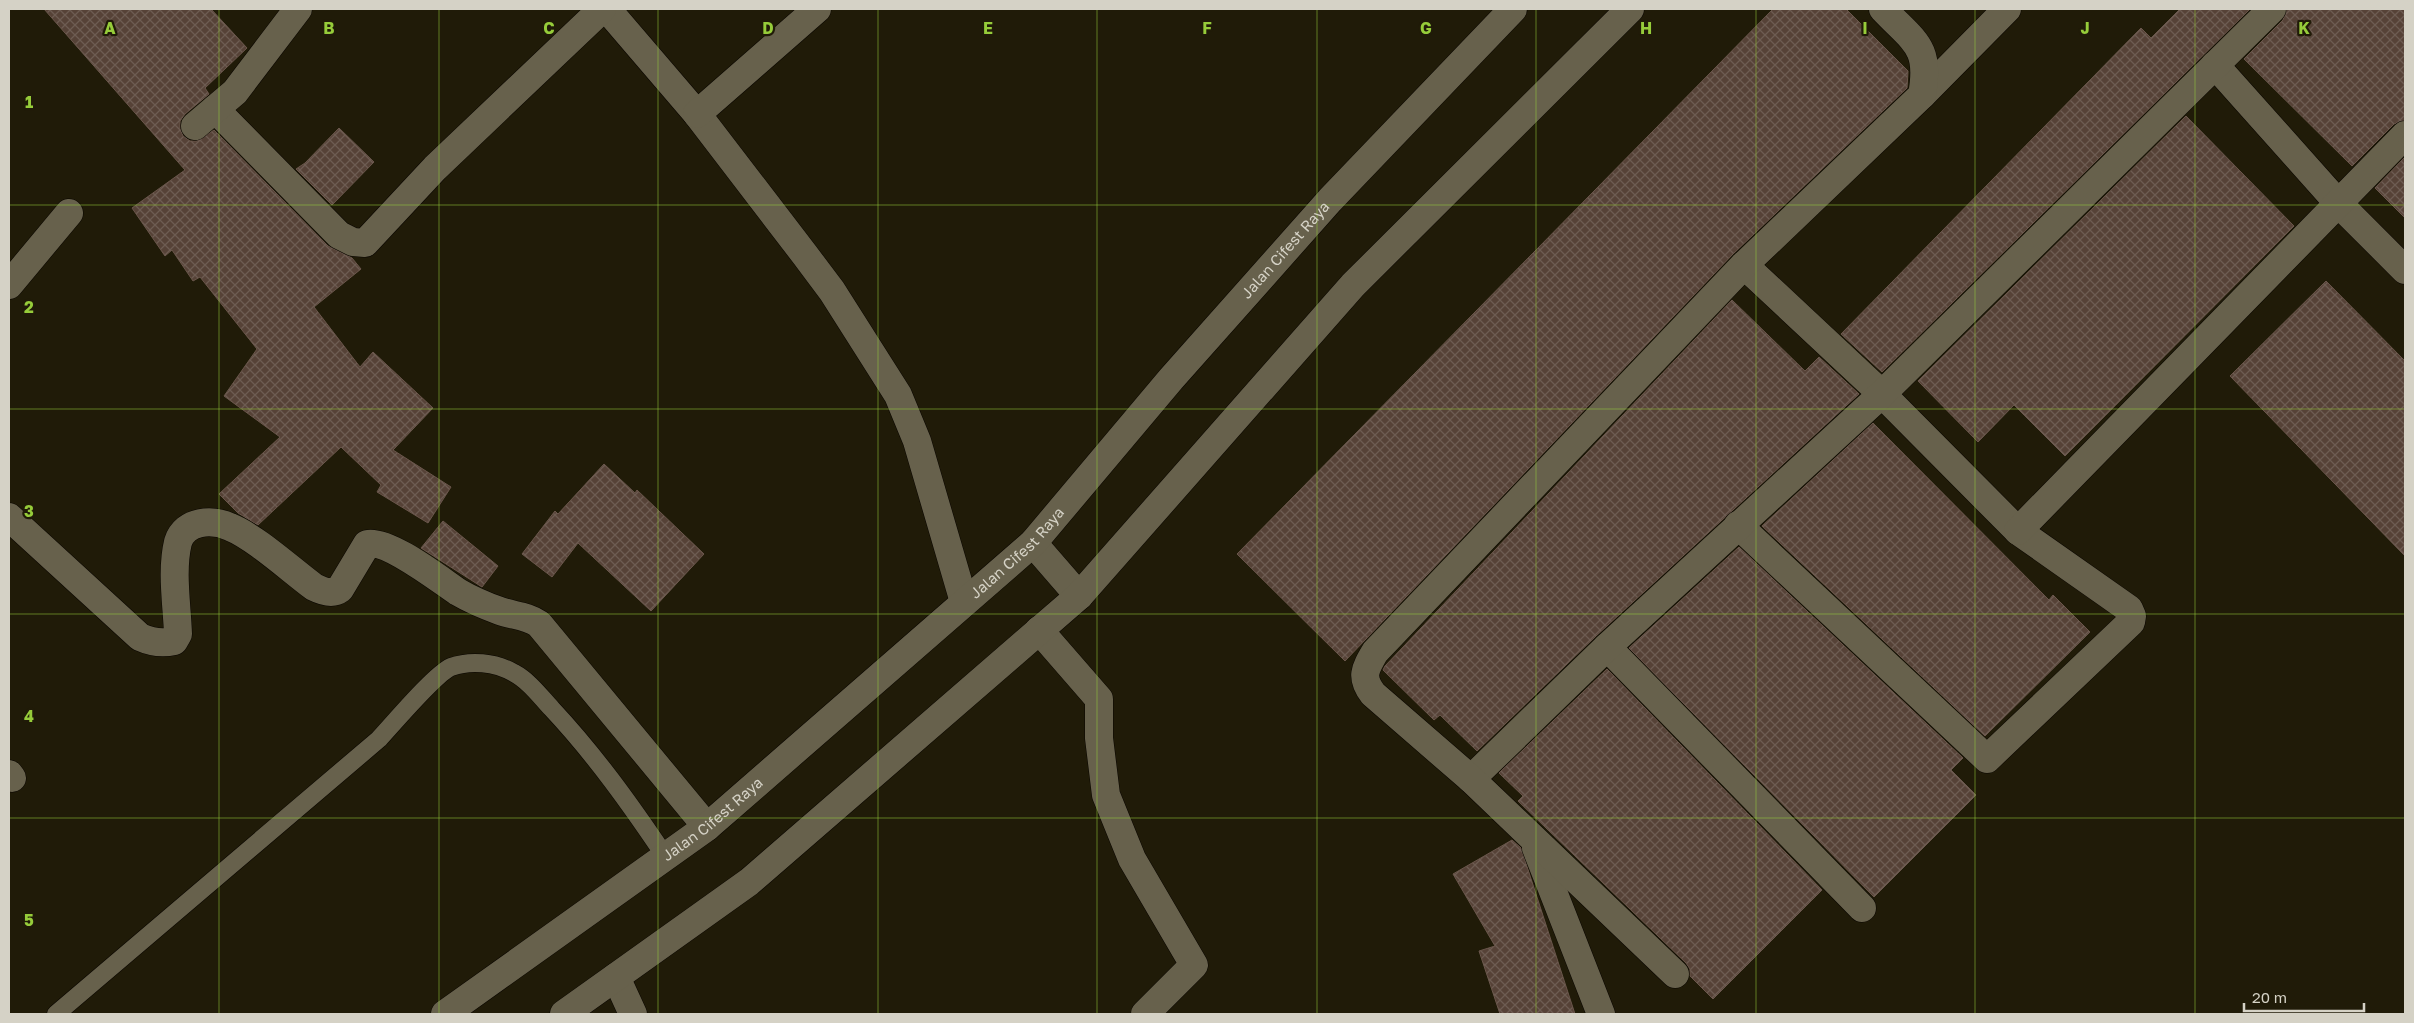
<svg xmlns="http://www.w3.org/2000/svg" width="2414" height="1023" font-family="'Golos Text',sans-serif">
  <defs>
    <pattern id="building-cross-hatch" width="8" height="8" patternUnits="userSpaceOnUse" patternTransform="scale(1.25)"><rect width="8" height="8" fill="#564237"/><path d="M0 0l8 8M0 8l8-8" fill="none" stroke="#6d5c52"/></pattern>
  </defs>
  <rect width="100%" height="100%" fill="#201b08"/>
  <g fill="url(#building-cross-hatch)" stroke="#6a564b">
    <polygon points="44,9 211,9 247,48 205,88 209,94 185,114 180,121 180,129 183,136 190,141 197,141 214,130 328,246 352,258 361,269 314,307 360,367 373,352 433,408 393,450 451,487 428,523 377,492 381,485 341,447 258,525 238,513 219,494 280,437 224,396 257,349 200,277 193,281 172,250 165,256 132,208 185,170"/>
    <polygon points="1773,9 1846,9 1908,71 1907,88 1733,254 1345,661 1237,554"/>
    <polygon points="2180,9 2250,9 1882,372 1841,334 2141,28 2151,38"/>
    <polygon points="2287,9 2405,9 2405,120 2394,124 2352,166 2244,59 2283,20"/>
    <polygon points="2186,116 2294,226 2065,456 2014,405 1978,442 1918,381"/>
    <polygon points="339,128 374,162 332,205 296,169 305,163"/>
    <polygon points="2405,157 2405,218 2375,188"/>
    <polygon points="2326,281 2405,361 2405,556 2230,376"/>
    <polygon points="1732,300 1805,371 1819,357 1859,394 1596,636 1477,751 1440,715 1434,720 1383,670 1385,666"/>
    <polygon points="1873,423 2049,600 2053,595 2090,632 1985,736 1762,526"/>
    <polygon points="604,464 635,493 637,490 704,554 651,611 578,543 552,577 522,554 555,511 558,514"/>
    <polygon points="443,521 498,566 482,587 421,548"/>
    <polygon points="1739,547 1963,758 1951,770 1976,795 1874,897 1629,648"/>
    <polygon points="1607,669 1822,890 1713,999 1690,976 1690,969 1686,963 1518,801 1523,796 1499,773"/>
    <polygon points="1512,840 1521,848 1575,1014 1500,1014 1479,951 1495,946 1453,874"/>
  </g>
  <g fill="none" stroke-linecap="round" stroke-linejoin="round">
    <g stroke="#0a0600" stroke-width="19">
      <path id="service" d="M 56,1014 L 379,739 C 393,724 435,674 451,667 C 470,660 495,662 514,673 C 529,681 540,696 552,709 C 595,755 630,804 665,856"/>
    </g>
    <g stroke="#0a0600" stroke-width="29">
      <g id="minor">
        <polyline points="607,9 697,114 805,255 832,291 898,395 917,441 964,602"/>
        <polyline points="2215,65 2339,204 2405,270"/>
        <polyline points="1922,95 2007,9"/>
        <polyline points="215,109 339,235 353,242 365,243 435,168 602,9"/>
        <polyline points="697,114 817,9"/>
        <polyline points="195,126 235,92 298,9"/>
        <polyline points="9,285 69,213"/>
        <path d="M 9,517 L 140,637 C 151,642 161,644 174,641 L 178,634 C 177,605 171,571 178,542 C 185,520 212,519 230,527 C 255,537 291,570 314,587 C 322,591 332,595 340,589 L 367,544 C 388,539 440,580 458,592 C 470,599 486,606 500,611 C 514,616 526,615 539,624 L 707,827"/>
        <polyline points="1738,525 1987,759 2131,622 2132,616 2129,609 2018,531 1882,394 1744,265"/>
        <polyline points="2018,531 2405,135"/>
        <polyline points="1033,543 1079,596"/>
        <polyline points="1039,630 1099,699 1099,738 1106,795 1132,859 1194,965 1145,1014"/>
        <polyline points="1607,647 1862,908"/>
        <polyline points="9,774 12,778"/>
        <polyline points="1471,779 1607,647 1882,394 2272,9"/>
        <polyline points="1536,848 1601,1014"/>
        <path d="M 1675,974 L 1471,779 L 1373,694 C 1360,677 1365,669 1375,652 L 1744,265 L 1922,95 C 1931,46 1914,42 1883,9"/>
        <polyline points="616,977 633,1014"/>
        <path id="s1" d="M 445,1014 L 707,827 L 1033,543 L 1171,379 L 1330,200 L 1513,9"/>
        <polyline points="564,1014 749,882 1079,596 1353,285 1630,9"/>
      </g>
    </g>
    <use href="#service" stroke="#67614c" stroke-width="18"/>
    <use href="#minor" stroke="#67614c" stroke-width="28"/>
  </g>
  <path fill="none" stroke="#96cc3a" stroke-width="1" stroke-opacity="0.55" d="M 219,9 L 219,1014M 439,9 L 439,1014M 658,9 L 658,1014M 878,9 L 878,1014M 1097,9 L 1097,1014M 1317,9 L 1317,1014M 1536,9 L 1536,1014M 1756,9 L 1756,1014M 1975,9 L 1975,1014M 2195,9 L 2195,1014M 9,205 L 2405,205M 9,409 L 2405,409M 9,614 L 2405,614M 9,818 L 2405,818"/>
  <g text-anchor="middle" stroke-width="4.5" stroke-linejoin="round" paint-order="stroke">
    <g font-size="15" fill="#d5d2c6" stroke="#201b08">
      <text dy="5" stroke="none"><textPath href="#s1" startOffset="1141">Jalan Cifest Raya</textPath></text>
      <text dy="5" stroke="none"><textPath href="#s1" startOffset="736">Jalan Cifest Raya</textPath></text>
      <text dy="5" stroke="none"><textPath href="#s1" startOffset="331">Jalan Cifest Raya</textPath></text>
    </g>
  </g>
  <g font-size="16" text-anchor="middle" font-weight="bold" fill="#96cc3a" stroke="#201b08" stroke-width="4.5" stroke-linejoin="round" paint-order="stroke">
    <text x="110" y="34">A</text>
    <text x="329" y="34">B</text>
    <text x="549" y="34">C</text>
    <text x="768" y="34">D</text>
    <text x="988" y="34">E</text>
    <text x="1207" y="34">F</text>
    <text x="1426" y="34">G</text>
    <text x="1646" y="34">H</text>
    <text x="1865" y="34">I</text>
    <text x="2085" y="34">J</text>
    <text x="2304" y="34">K</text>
    <text x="29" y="108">1</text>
    <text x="29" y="313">2</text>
    <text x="29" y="517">3</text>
    <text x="29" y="722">4</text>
    <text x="29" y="926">5</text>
  </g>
  <rect width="2414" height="1023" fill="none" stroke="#d5d2c6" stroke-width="20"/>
  <path d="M2244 1003v8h120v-8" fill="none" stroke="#d5d2c6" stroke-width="2.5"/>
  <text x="2252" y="1003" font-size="15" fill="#d5d2c6" stroke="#201b08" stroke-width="4" paint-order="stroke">20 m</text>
</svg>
